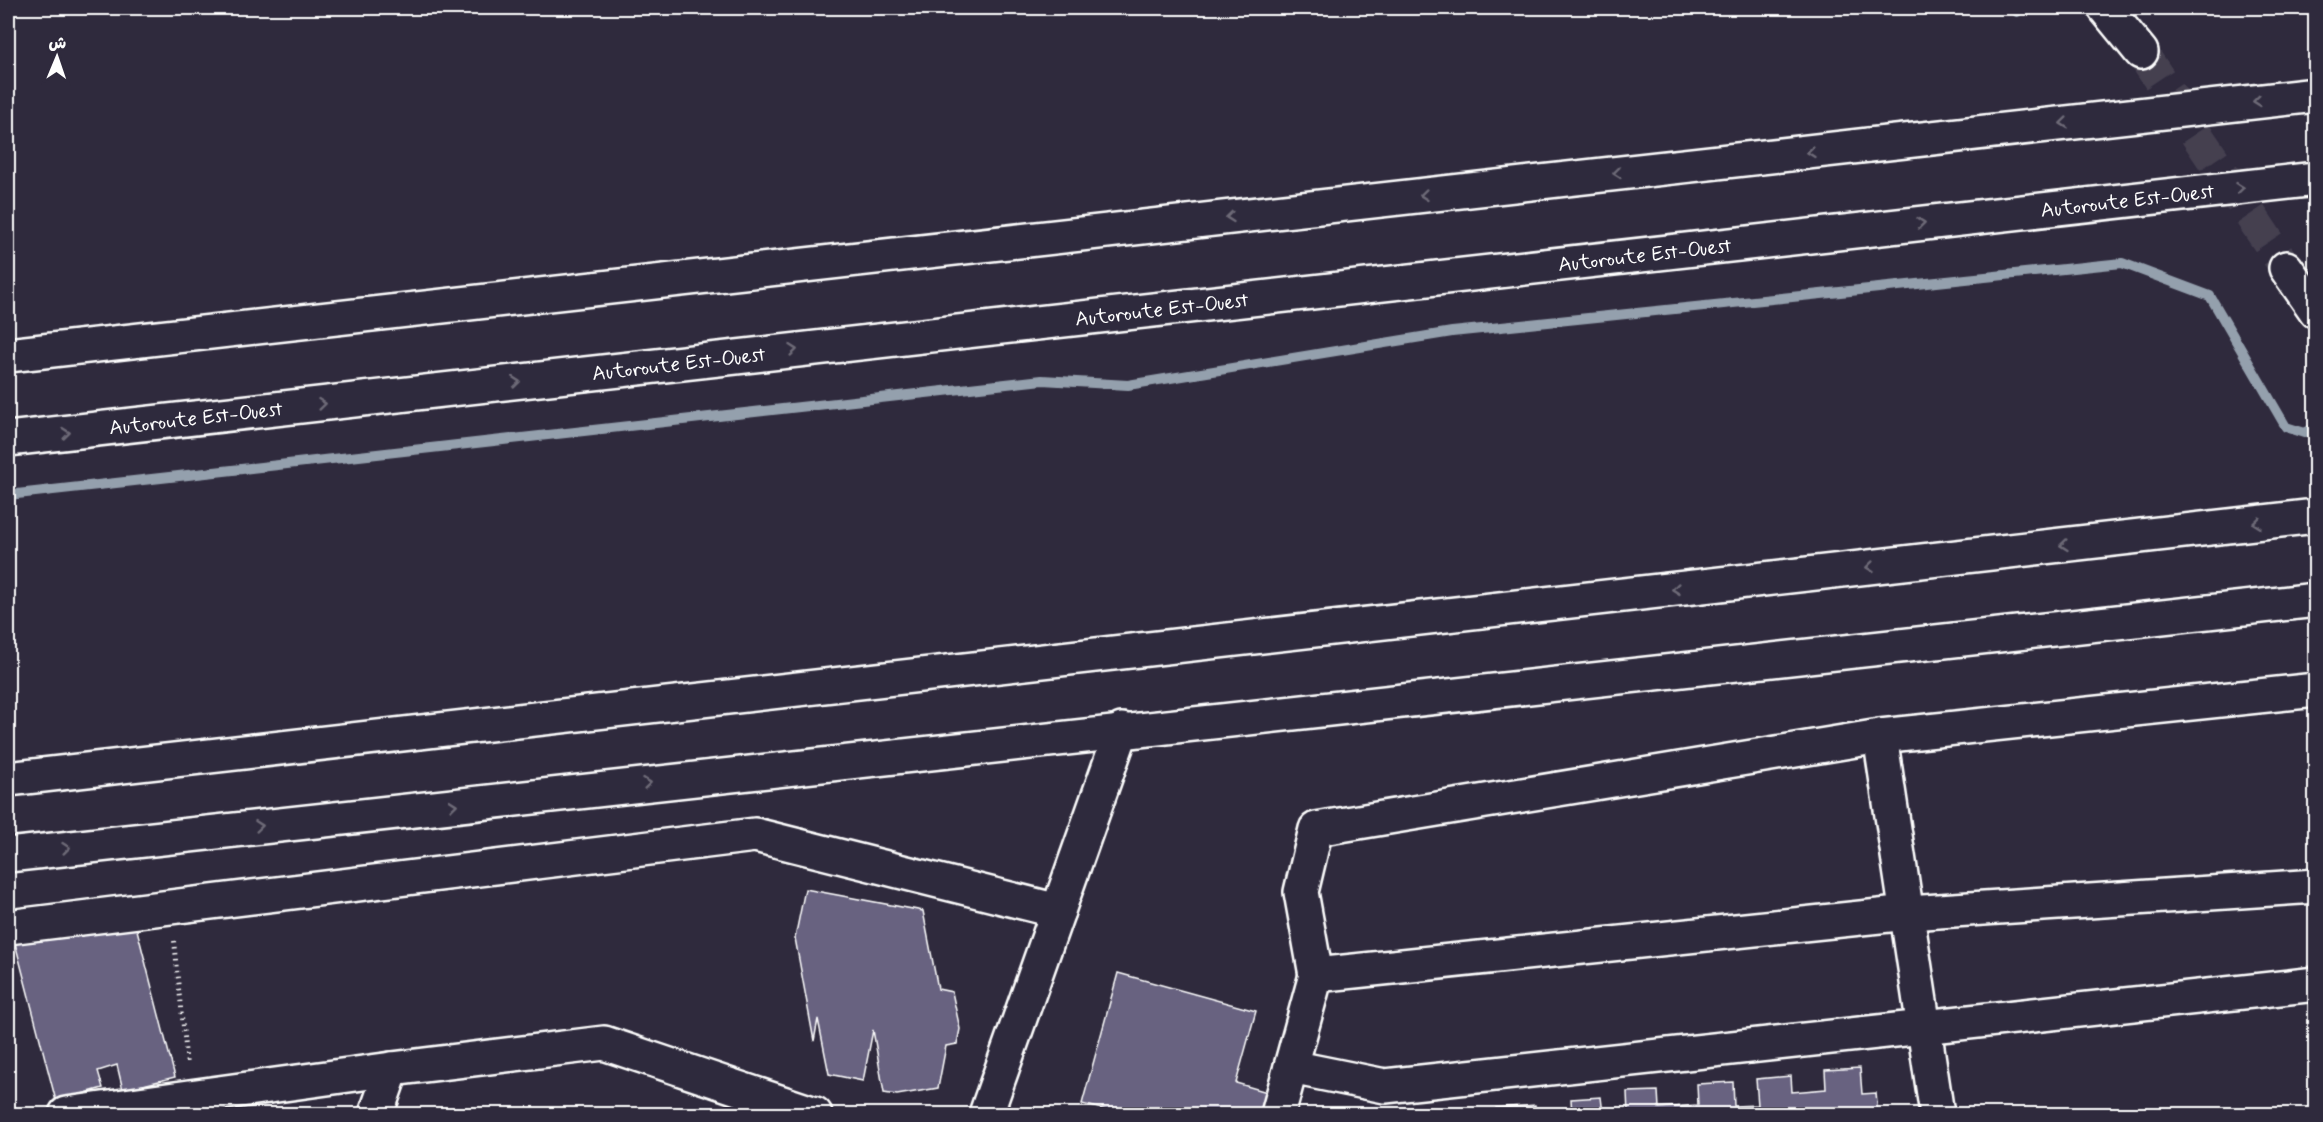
<svg xmlns="http://www.w3.org/2000/svg" width="2323" height="1122" font-family="Mynerve,'Playpen Sans Arabic',sans-serif">
  <rect width="100%" height="100%" fill="#2f2a3d"/>
  <filter id="ink" filterUnits="userSpaceOnUse"><feTurbulence type="fractalNoise" baseFrequency=".0167" numOctaves="2"/><feDisplacementMap in="SourceGraphic" scale="12" xChannelSelector="R" yChannelSelector="G"/><feConvolveMatrix kernelMatrix="1 2 1 2 8 2 1 2 1" color-interpolation-filters="sRGB"/></filter>
  <g filter="url(#ink)">
    <g fill="none" stroke-linecap="round" stroke-linejoin="round">
      <g stroke="#94a0ad" stroke-width="10">
        <polyline points="2014,8 2017,12"/>
        <polyline points="8,495 1042,380 1128,385 1452,332 2122,263 2210,296 2286,427 2305,433 2316,427"/>
      </g>
    </g>
    <g fill="#676280" stroke="#fff" stroke-width="1.5">
      <polygon points="805,889 923,911 938,989 952,992 960,1029 957,1044 946,1046 938,1088 897,1095 884,1093 873,1030 863,1081 829,1074 818,1019 814,1041 795,938"/>
      <polygon points="109,918 113,932 136,926 175,1077 123,1090 117,1065 98,1071 103,1088 56,1101 15,943"/>
      <polygon points="1118,973 1256,1011 1236,1083 1274,1094 1268,1114 1122,1114 1082,1104"/>
      <polygon points="1860,1068 1862,1094 1876,1093 1878,1114 1628,1114 1627,1092 1658,1091 1659,1108 1698,1105 1697,1084 1733,1082 1734,1106 1758,1105 1756,1079 1791,1076 1792,1092 1826,1089 1825,1070"/>
      <polygon points="1601,1097 1603,1114 1572,1114 1571,1099"/>
      <polygon points="1535,1105 1535,1114 1497,1114 1496,1108"/>
    </g>
    <g fill="none" stroke-linecap="round" stroke-linejoin="round">
      <polyline stroke="#443f50" stroke-width="33" stroke-dasharray="33 16" stroke-linecap="butt" points="2141,52 2286,268"/>
      <g stroke="#fff" stroke-width="38">
        <g id="street">
          <polyline points="1880,736 1937,1114"/>
          <polyline points="8,927 755,835 1058,911"/>
          <polyline points="1316,975 1301,892 1316,829 1880,736 2316,690"/>
          <polyline points="1291,1067 1385,1086 2316,984"/>
          <polyline points="66,1114 392,1069 604,1043 815,1114"/>
          <polyline points="376,1114 392,1069"/>
          <polyline points="986,1114 1122,730"/>
          <polyline points="1278,1114 1316,975 1908,913 2316,886"/>
        </g>
      </g>
      <g stroke="#fff" stroke-width="38">
        <g id="secondary">
          <polyline points="2105,8 2141,52"/>
          <polyline points="2286,268 2316,311"/>
          <polyline points="8,779 2316,516"/>
          <polyline points="8,855 2316,600"/>
        </g>
      </g>
      <g stroke="#fff" stroke-width="38">
        <g id="highway">
          <polyline points="8,355 1869,145"/>
          <path id="s1" d="M 8,439 L 1863,230"/>
        </g>
      </g>
      <polyline stroke="#fff" stroke-width="4" stroke-dasharray="1.5 4.5" stroke-linecap="butt" points="174,941 187,1065"/>
      <use href="#street" stroke="#2f2a3d" stroke-width="33"/>
      <use href="#secondary" stroke="#2f2a3d" stroke-width="33"/>
      <use href="#highway" stroke="#2f2a3d" stroke-width="33"/>
      <g stroke="#fff" stroke-width="38" stroke-linecap="butt">
        <g id="highway-bridge">
          <polyline points="1869,145 2316,95"/>
          <path id="s2" d="M 1863,230 L 2316,179"/>
        </g>
      </g>
      <use href="#highway-bridge" stroke="#2f2a3d" stroke-width="33"/>
    </g>
    <defs><path id="oneway-chevron" d="M-2-3.5L2.5 0L-2 3.5" fill="none" stroke-width="1.6" stroke-linecap="round" stroke-linejoin="round" transform="scale(1.5)"/></defs>
    <g stroke="#6d6a77">
      <use href="#oneway-chevron" transform="translate(2257 101) rotate(174)"/>
      <use href="#oneway-chevron" transform="translate(2064 123) rotate(174)"/>
      <use href="#oneway-chevron" transform="translate(1811 152) rotate(174)"/>
      <use href="#oneway-chevron" transform="translate(1617 173) rotate(174)"/>
      <use href="#oneway-chevron" transform="translate(2240 188) rotate(-6)"/>
      <use href="#oneway-chevron" transform="translate(1424 195) rotate(174)"/>
      <use href="#oneway-chevron" transform="translate(1230 217) rotate(174)"/>
      <use href="#oneway-chevron" transform="translate(1921 223) rotate(-6)"/>
      <use href="#oneway-chevron" transform="translate(793 350) rotate(-6)"/>
      <use href="#oneway-chevron" transform="translate(516 382) rotate(-6)"/>
      <use href="#oneway-chevron" transform="translate(322 404) rotate(-6)"/>
      <use href="#oneway-chevron" transform="translate(66 433) rotate(-6)"/>
      <use href="#oneway-chevron" transform="translate(2257 523) rotate(174)"/>
      <use href="#oneway-chevron" transform="translate(2064 545) rotate(174)"/>
      <use href="#oneway-chevron" transform="translate(1870 567) rotate(174)"/>
      <use href="#oneway-chevron" transform="translate(1676 589) rotate(174)"/>
      <use href="#oneway-chevron" transform="translate(647 783) rotate(-6)"/>
      <use href="#oneway-chevron" transform="translate(453 805) rotate(-6)"/>
      <use href="#oneway-chevron" transform="translate(259 826) rotate(-6)"/>
      <use href="#oneway-chevron" transform="translate(66 848) rotate(-6)"/>
    </g>
  </g>
  <g text-anchor="middle" stroke-width="4.5" stroke-linejoin="round" paint-order="stroke">
    <g font-size="21" fill="#fff" stroke="#2f2a3d">
      <text dy="7" stroke="none"><textPath href="#s2" startOffset="266">Autoroute Est-Ouest</textPath></text>
      <text dy="7" stroke="none"><textPath href="#s1" startOffset="1647">Autoroute Est-Ouest</textPath></text>
      <text dy="7" stroke="none"><textPath href="#s1" startOffset="1161">Autoroute Est-Ouest</textPath></text>
      <text dy="7" stroke="none"><textPath href="#s1" startOffset="675">Autoroute Est-Ouest</textPath></text>
      <text dy="7" stroke="none"><textPath href="#s1" startOffset="189">Autoroute Est-Ouest</textPath></text>
    </g>
  </g>
  <rect width="2323" height="1122" fill="none" stroke="#2f2a3d" stroke-width="30"/>
  <rect x="15" y="15" width="2293" height="1092" fill="none" stroke="#fff" stroke-width="2" filter="url(#ink)"/>
  <g transform="translate(57 57) rotate(2)" stroke="#2f2a3d" stroke-width="4.5" paint-order="stroke">
  <path d="M0-4.5L10 22L0 15L-10 22Z" fill="#ffffff"/>
  <text y="-9" font-size="16" font-weight="bold" text-anchor="middle" fill="#ffffff">ش</text>
  </g>
</svg>
